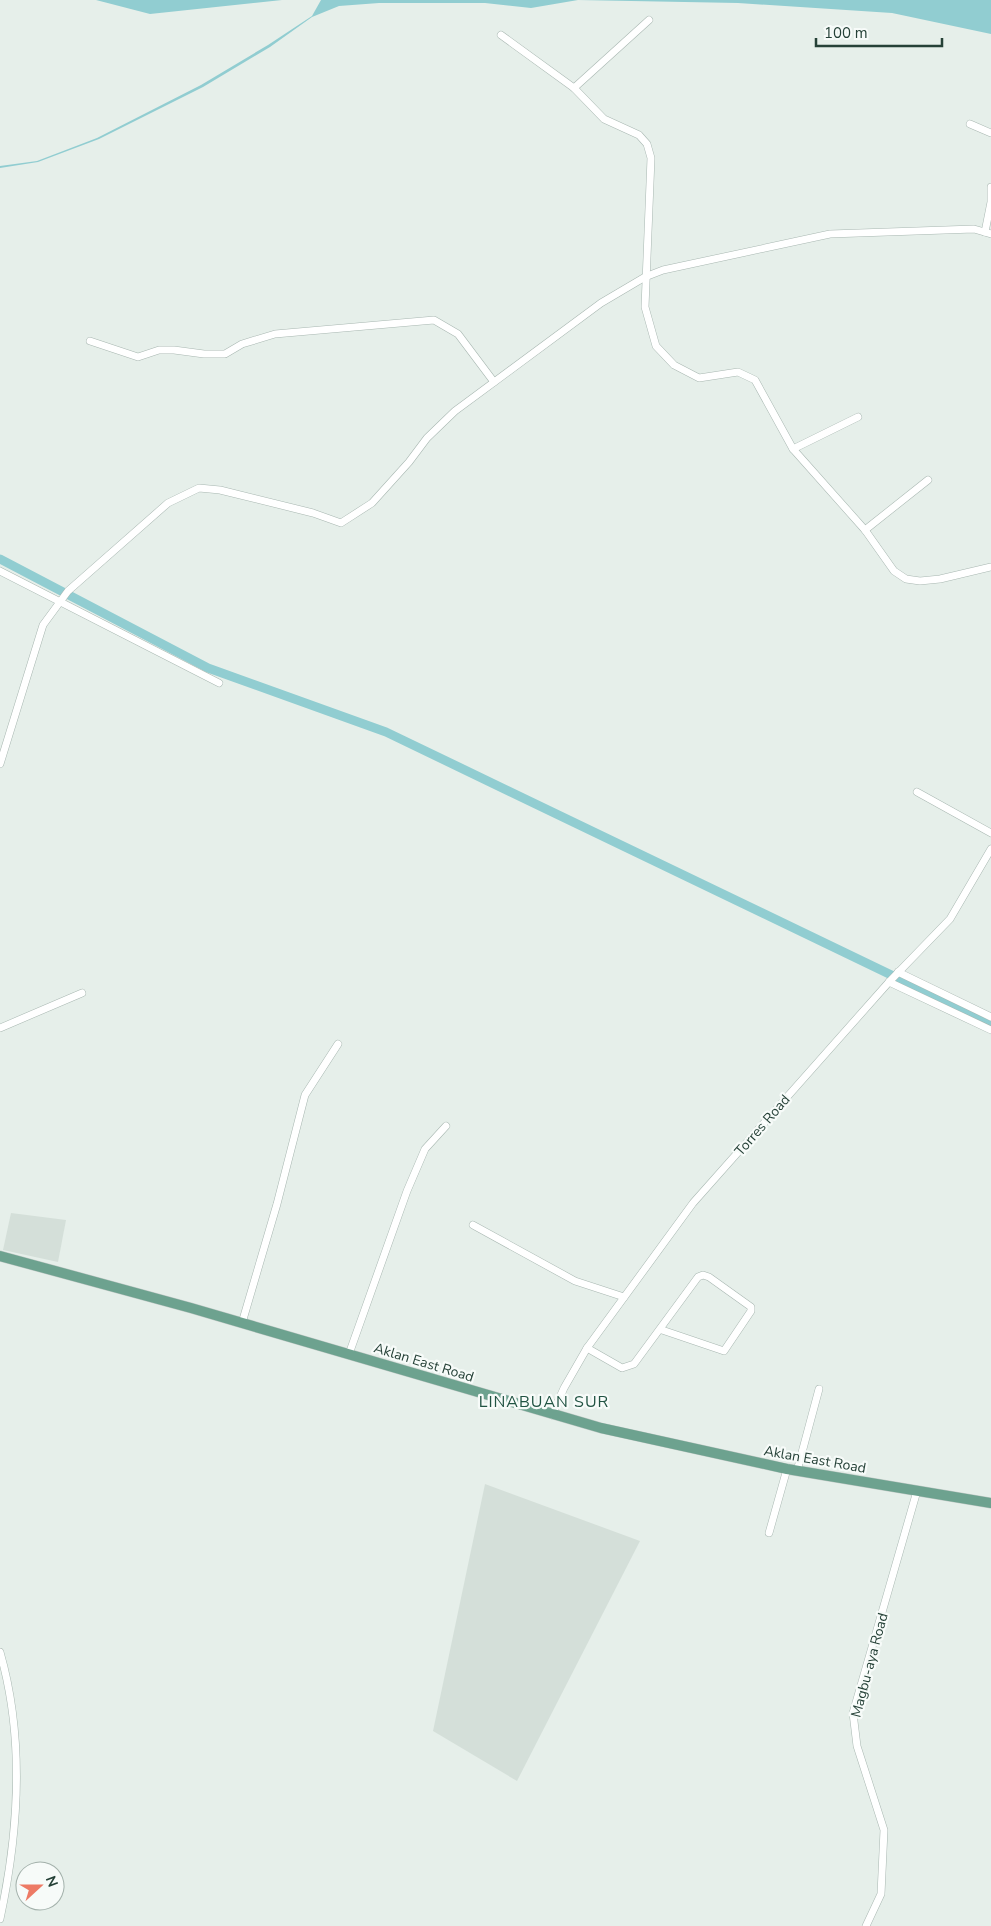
<svg xmlns="http://www.w3.org/2000/svg" width="991" height="1926" font-family="'Nunito Sans',sans-serif">
  <rect width="100%" height="100%" fill="#e6efea"/>
  <g fill="#d4dfd9">
    <polygon points="11,1213 66,1220 58,1262 3,1250"/>
    <polygon points="485,1484 640,1541 517,1781 433,1731"/>
  </g>
  <g fill="#91cdd1">
    <polygon points="96,0 282,0 150,14"/>
    <polygon points="321,0 991,0 991,34 892,13 738,3 578,0 531,8 485,3 379,3 339,6 312,17 270,47 203,87 99,139 38,162 0,168 0,166 37,161 97,138 201,85 268,45 312,16"/>
  </g>
  <g fill="none" stroke-linecap="round" stroke-linejoin="round">
    <polyline stroke="#91cdd1" stroke-width="9" points="0,559 208,668 386,732 991,1023"/>
    <g stroke="#a8b7b1" stroke-width="8">
      <g id="street">
        <polyline points="501,35 574,88 604,119 639,135 647,144 651,158 645,307 656,346 674,365 699,378 738,372 755,380 793,449 865,530 894,571 906,579 920,581 940,579 991,567"/>
        <polyline points="574,88 649,20"/>
        <polyline points="970,124 991,133"/>
        <polyline points="985,232 991,202 991,187"/>
        <polyline points="90,341 138,357 159,350 174,350 204,354 225,354 242,344 275,334 434,320 458,334 494,382"/>
        <polyline points="793,449 858,417"/>
        <polyline points="865,530 928,480"/>
        <polyline points="0,571 219,683"/>
        <polyline points="0,764 43,625 68,591 168,503 199,488 220,490 313,513 341,523 372,503 409,462 427,438 455,411 601,303 645,277 663,270 830,234 974,229 991,234"/>
        <polyline points="917,792 991,833"/>
        <polyline points="898,972 991,1017"/>
        <polyline points="889,982 991,1030"/>
        <polyline points="0,1028 82,993"/>
        <polyline points="473,1225 575,1281 624,1297"/>
        <polyline points="242,1323 277,1204 305,1095 338,1044"/>
        <polyline points="587,1348 622,1368 634,1364 698,1277 703,1275 709,1277 751,1307 751,1311 724,1351 662,1330"/>
        <polyline points="349,1354 407,1191 425,1149 446,1126"/>
        <polyline points="552,1415 564,1388 587,1348 693,1203 889,982 950,919 991,849"/>
        <polyline points="797,1471 819,1389"/>
        <polyline points="769,1533 787,1469"/>
        <path d="M 0,1652 C 25,1739 19,1831 0,1919"/>
        <polyline points="866,1926 881,1894 884,1830 857,1746 853,1713 917,1491"/>
      </g>
    </g>
    <g stroke="#c2cac7" stroke-width="11">
      <polyline id="primary" points="0,1256 191,1308 601,1428 787,1469 991,1503"/>
    </g>
    <use href="#street" stroke="#fff" stroke-width="7"/>
    <use href="#primary" stroke="#6da28f" stroke-width="10"/>
  </g>
  <g text-anchor="middle" stroke-width="4.5" stroke-linejoin="round" paint-order="stroke">
    <g font-size="14" fill="#254137" stroke="#f7fbf9">
      <text transform="translate(762 1125) rotate(-49)" y="5">Torres Road</text>
      <text transform="translate(424 1362) rotate(17)" y="5">Aklan East Road</text>
      <text transform="translate(815 1459) rotate(10)" y="5">Aklan East Road</text>
      <text transform="translate(869 1665) rotate(-75)" y="5">Magbu-aya Road</text>
    </g>
    <g font-size="16" letter-spacing="1" fill="#215342" stroke="#f7fbf9">
      <text x="544" y="1407">LINABUAN SUR</text>
    </g>
  </g>
  <g transform="translate(40 1886) rotate(69)"><circle r="24" fill="#f7fbf9" stroke="#a3b1ab"/>
  <path d="M0-4L9 19L0 12L-9 19Z" fill="#ed7a65"/>
  <text y="-8" font-size="14" font-weight="bold" text-anchor="middle" fill="#254137">N</text>
  </g>
  <path d="M816 38v8h126v-8" fill="none" stroke="#254137" stroke-width="2.5"/>
  <text x="824" y="38" font-size="15" fill="#254137" stroke="#f7fbf9" stroke-width="4" paint-order="stroke">100 m</text>
</svg>
